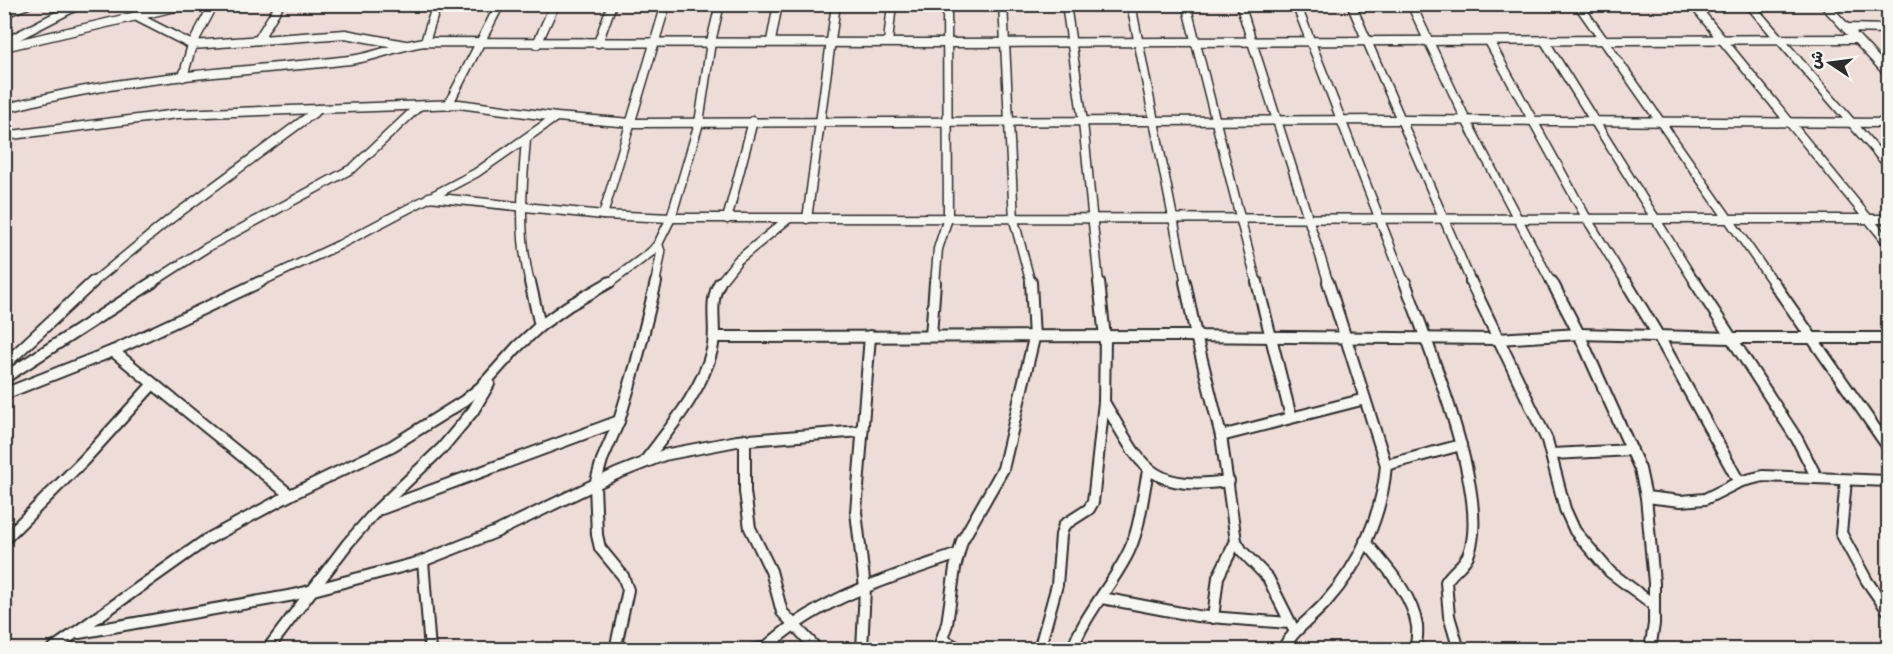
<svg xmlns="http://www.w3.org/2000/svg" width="1893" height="654" font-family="'Playpen Sans','Playpen Sans Arabic',sans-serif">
  <rect width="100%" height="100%" fill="#eedcd9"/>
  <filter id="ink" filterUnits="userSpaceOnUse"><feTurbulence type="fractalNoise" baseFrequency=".0167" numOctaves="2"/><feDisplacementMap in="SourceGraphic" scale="12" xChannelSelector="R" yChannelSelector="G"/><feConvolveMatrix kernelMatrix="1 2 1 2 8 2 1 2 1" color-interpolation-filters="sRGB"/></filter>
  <g filter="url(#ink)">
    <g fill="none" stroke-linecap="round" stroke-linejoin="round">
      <g stroke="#2b2b2b" stroke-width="11">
        <g id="minor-far1">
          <polyline points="1003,4 1014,220 1031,284"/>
          <polyline points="1066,4 1083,122 1099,284"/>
          <polyline points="1131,4 1186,284"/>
          <polyline points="1186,4 1257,284"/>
          <polyline points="1240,4 1329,284"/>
          <polyline points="1296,4 1405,284"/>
          <polyline points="1351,4 1472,284"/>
          <polyline points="1411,4 1466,120 1552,284"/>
          <polyline points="1578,4 1774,284"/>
          <polyline points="1693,4 1888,243"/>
          <polyline points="1749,4 1888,165"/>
          <polyline points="1824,4 1888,73"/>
          <polyline points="4,13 28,4"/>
          <polyline points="135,16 192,45 345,34 405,45"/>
          <polyline points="1846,28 1888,29"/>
          <polyline points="258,40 280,4"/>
          <polyline points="1544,40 1696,284"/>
          <polyline points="771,41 778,4"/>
          <polyline points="1489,41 1587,219 1627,284"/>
          <polyline points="425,42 437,4"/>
          <polyline points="888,42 892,4"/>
          <polyline points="4,43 80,4"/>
          <polyline points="598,43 612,4"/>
          <polyline points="537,44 555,4"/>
          <polyline points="4,47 188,4"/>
          <polyline points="183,77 192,45 214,4"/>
          <polyline points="448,105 500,4"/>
          <path d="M 4,109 C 119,76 232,73 350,60 C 376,57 399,45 425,42 L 946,43 L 1856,39"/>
          <polyline points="4,136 177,114 459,104 556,117 632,123 1401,120 1888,123"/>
          <path d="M 526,139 C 522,189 518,235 530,284"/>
          <polyline points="429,197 603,215 671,218 1888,219"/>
          <polyline points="603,215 666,4"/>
          <polyline points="727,219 753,121"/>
          <polyline points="807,219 836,4"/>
          <polyline points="91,284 169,220 319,109"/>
          <polyline points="150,284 206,248 353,168 418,107"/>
          <polyline points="256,284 339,245 476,173 556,117"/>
          <polyline points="608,284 651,252 658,244 671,218 699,123 711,42 720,4"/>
          <polyline points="655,284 661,253 658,244"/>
          <polyline points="719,284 738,260 788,219"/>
          <polyline points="935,284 938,249 948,218 947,4"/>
        </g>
      </g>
      <g stroke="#2b2b2b" stroke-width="14">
        <g id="minor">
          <polyline points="530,282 540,326"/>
          <polyline points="1185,282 1196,336 1221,436 1236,541 1242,551 1268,578 1294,630"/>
          <polyline points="1257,282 1291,417"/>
          <path d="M 1405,282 C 1426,342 1491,495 1469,553 C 1465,565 1452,571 1446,582 L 1449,616 L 1459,650"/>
          <polyline points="1471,282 1547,440 1565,509 1575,531 1610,572 1654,605"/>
          <polyline points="1552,282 1579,334 1640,469 1646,497 1654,583 1654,624 1650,650"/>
          <polyline points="1626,282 1658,335 1739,482"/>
          <polyline points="1695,282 1797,439 1817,478"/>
          <polyline points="1773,282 1888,447"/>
          <polyline points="931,336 935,282"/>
          <polyline points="716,337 1184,336 1498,339 1579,334 1731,338 1888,338"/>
          <polyline points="113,351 290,495"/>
          <polyline points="4,365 93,282"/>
          <polyline points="4,378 153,282"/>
          <polyline points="4,394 113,351 260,282"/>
          <path d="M 1104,402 C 1142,466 1147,492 1229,481"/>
          <polyline points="1221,436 1365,399"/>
          <polyline points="745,439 745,492 750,528 771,571 782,612 818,650"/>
          <polyline points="1553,454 1632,450"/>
          <path d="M 645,461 C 670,428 702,391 712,350 C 718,326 707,304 720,282"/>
          <polyline points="1386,465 1461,445"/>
          <polyline points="1846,480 1841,533 1867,581 1888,611"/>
          <polyline points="1646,497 1681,501 1705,499 1739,482 1763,476 1888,481"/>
          <polyline points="381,509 619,421"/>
          <polyline points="4,540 84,460 153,384"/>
          <path d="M 1365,541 C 1385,566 1412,593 1417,626 C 1418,634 1416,642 1416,650"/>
          <polyline points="423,561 430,650"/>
          <polyline points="1102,598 1197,616 1290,623"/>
          <polyline points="1213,618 1218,577 1236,541"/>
          <polyline points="79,633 294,595 420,562 496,532 616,474 664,455 737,441 861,431"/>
          <polyline points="943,640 962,650"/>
          <polyline points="51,650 206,540 290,495 392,446 464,401 481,387 517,347 540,326 568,306 610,282"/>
          <polyline points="267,650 348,543 376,511 443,447 473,411 489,384"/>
          <polyline points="615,650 628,590 623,576 600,548 597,535 595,485 602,460 619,421 636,364 656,282"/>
          <polyline points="751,650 764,648"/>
          <path d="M 763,650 C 819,597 887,579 958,554"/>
          <polyline points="862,650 865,588 856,512 870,336"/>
          <polyline points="938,650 947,624 955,568 962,541 1003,469 1034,338 1031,282"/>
          <polyline points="1039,650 1057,585 1061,535 1064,525 1089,509 1093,502 1104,402 1105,338 1099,282"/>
          <path d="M 1072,650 C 1084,616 1109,589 1126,557 C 1140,532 1142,499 1148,471"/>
          <path d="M 1282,650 C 1293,630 1311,619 1326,602 C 1360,564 1382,516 1386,465 L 1328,282"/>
        </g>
      </g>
      <use href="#minor-far1" stroke="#f6f6f2" stroke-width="8"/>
      <use href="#minor" stroke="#f6f6f2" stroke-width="10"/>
    </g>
  </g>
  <rect width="1893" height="654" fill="none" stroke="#f6f6f2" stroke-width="24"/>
  <rect x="12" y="12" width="1869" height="630" fill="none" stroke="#2b2b2b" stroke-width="2" filter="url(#ink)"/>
  <g transform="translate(1830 63) rotate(283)" stroke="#f6f6f2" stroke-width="4.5" paint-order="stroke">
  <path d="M0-4.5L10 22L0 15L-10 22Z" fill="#2b2b2b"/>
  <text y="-9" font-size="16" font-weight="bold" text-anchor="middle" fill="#2b2b2b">ش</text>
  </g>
</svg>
